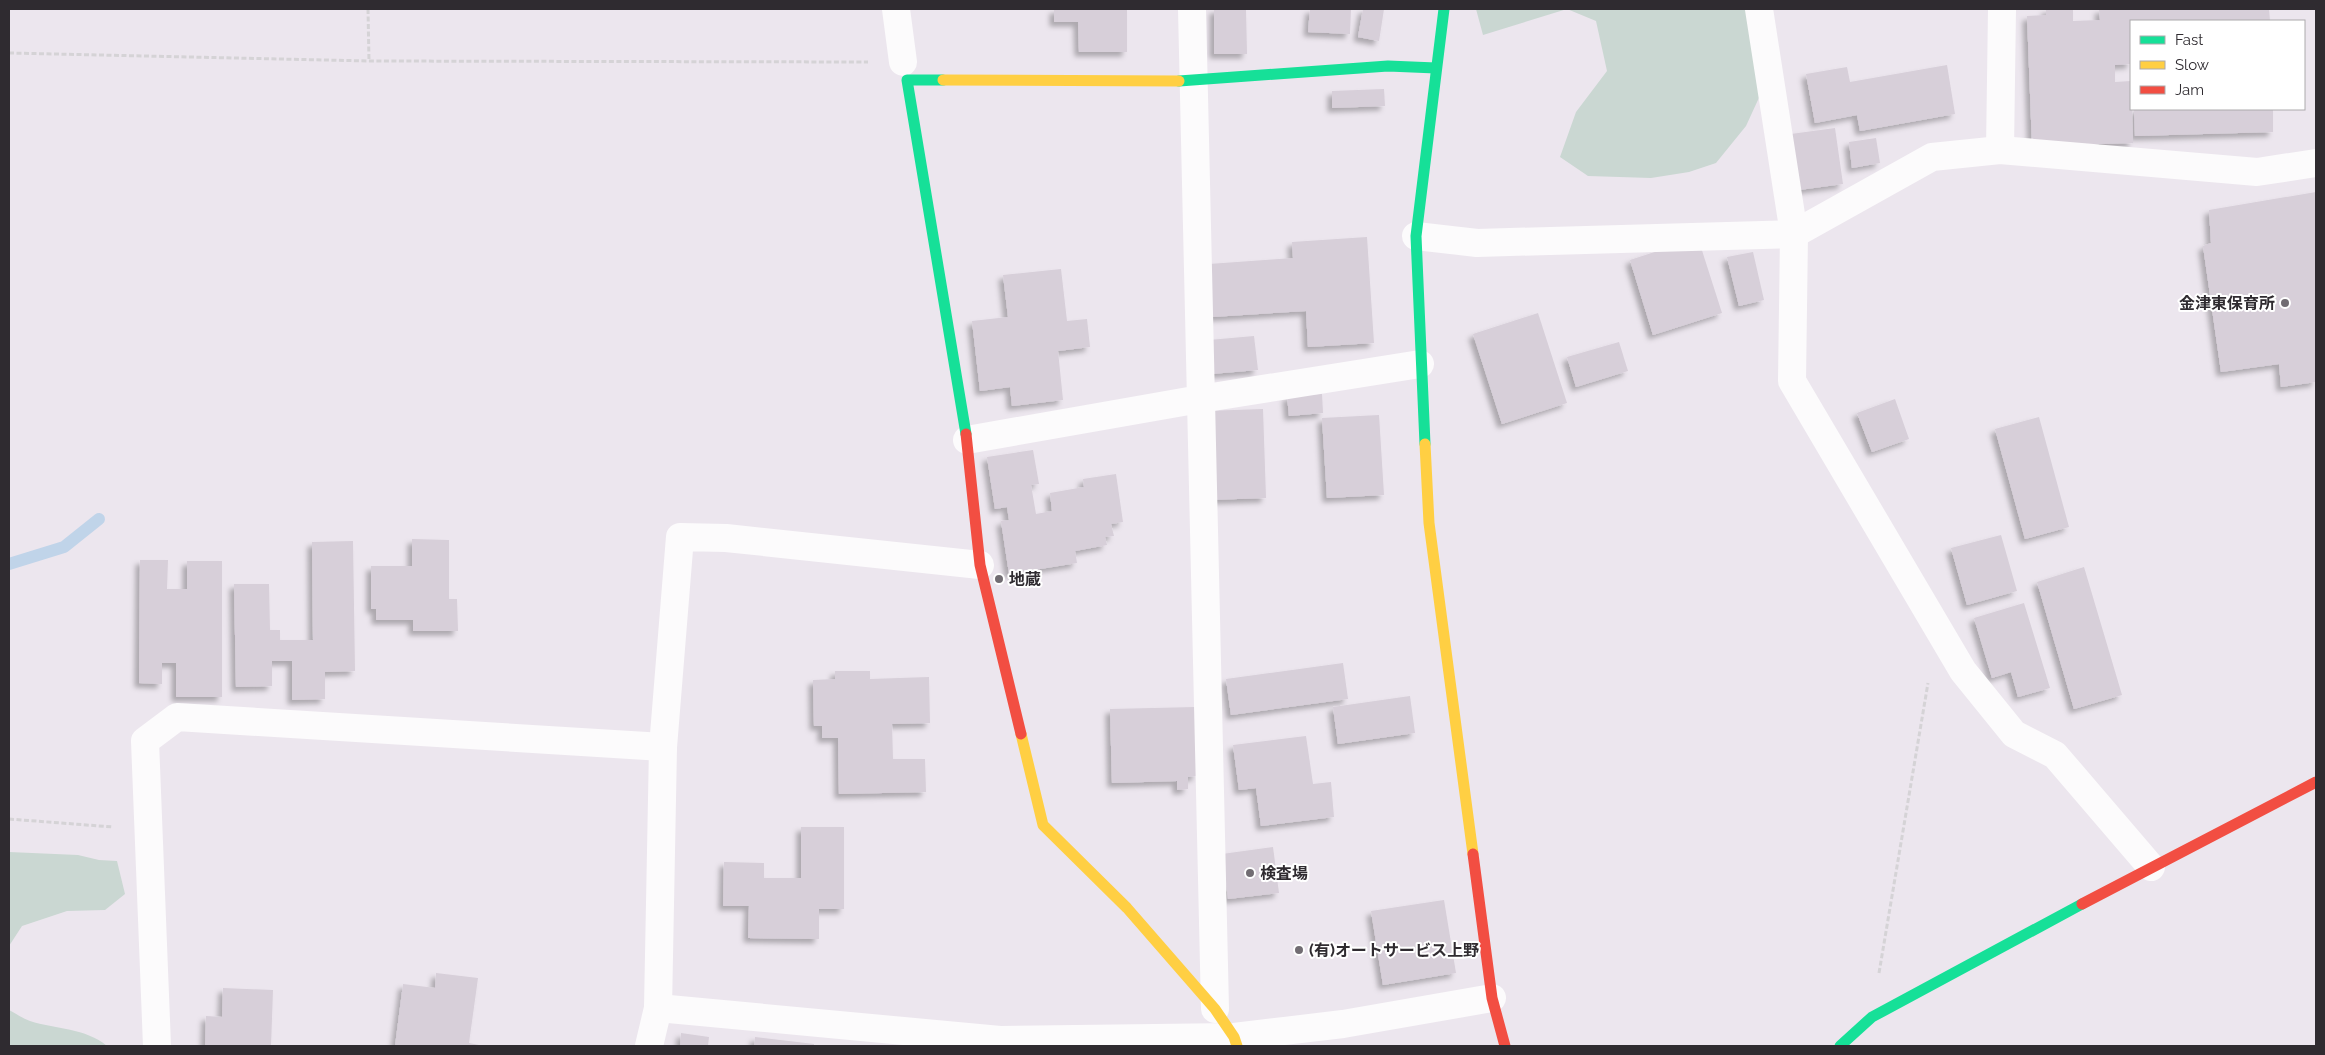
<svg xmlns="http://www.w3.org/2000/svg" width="2325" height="1055" font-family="Raleway,'Noto Sans JP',sans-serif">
  <defs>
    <filter id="shadow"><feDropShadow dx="-4.5" dy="4.5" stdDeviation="2.5" flood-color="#0004"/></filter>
  </defs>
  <rect width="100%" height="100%" fill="#ece6ee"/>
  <g fill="#cad7d2">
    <polygon points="1476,9 1750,9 1763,89 1746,126 1716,163 1689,172 1651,178 1588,176 1560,157 1576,112 1607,71 1596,21 1567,9 1483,35"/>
    <polygon points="9,852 78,855 99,860 117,861 125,894 105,910 67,911 22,926 9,946"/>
    <path d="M 9,1010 C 15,1013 22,1018 30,1021 C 55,1029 86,1028 107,1046 L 9,1046 Z"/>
  </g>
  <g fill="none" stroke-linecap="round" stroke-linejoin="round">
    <polyline stroke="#c0d4e9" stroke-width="12" points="9,564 64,547 99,519"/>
  </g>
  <g fill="#d7cfd9" filter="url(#shadow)">
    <polygon points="1054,9 1127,9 1127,52 1079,52 1078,22 1054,22"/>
    <polygon points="1214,9 1246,9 1247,54 1214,54"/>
    <polygon points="1310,9 1351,9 1350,34 1308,32"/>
    <polygon points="1363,9 1384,9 1379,41 1358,37"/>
    <polygon points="2046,9 2073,9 2073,21 2100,20 2099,9 2269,9 2270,21 2131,21 2131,64 2115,65 2115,82 2131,81 2133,143 2032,146 2027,16 2046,15"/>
    <polygon points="1947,65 1955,114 1860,131 1857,115 1815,123 1806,74 1847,67 1850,82"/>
    <polygon points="1384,89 1385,106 1332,108 1332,91"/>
    <polygon points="2134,109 2273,109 2273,132 2135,136"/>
    <polygon points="1835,128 1843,184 1799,190 1791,134"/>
    <polygon points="1876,138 1880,163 1852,168 1849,142"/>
    <polygon points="2316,192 2316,382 2281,387 2279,364 2221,372 2203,246 2211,243 2209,210"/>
    <polygon points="1367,237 1374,343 1308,347 1306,311 1212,317 1209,264 1293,258 1292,242"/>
    <polygon points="1698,238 1722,313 1653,335 1630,260"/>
    <polygon points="1753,252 1764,300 1739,306 1727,257"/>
    <polygon points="1061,269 1067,321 1087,319 1090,347 1058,351 1063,400 1012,406 1010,387 980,391 972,321 1008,317 1003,275"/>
    <polygon points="1538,313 1567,403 1502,424 1473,334"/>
    <polygon points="1254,336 1258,370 1211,374 1209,340"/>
    <polygon points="1619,342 1628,371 1576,387 1567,357"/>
    <polygon points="1322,394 1323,413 1289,416 1287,396"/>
    <polygon points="1895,399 1909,439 1872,452 1857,413"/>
    <polygon points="1263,409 1266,498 1208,500 1205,411"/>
    <polygon points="1379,415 1384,495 1327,498 1322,418"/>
    <polygon points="2039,417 2069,527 2025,539 1995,429"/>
    <polygon points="1033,450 1039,484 1031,485 1036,514 1052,511 1050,493 1084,487 1083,479 1116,474 1123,522 1111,524 1114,536 1105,537 1107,545 1075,551 1077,563 1009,574 1001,521 1009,520 1007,507 995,509 987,457"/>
    <polygon points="2001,535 2017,591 1967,605 1951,548"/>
    <polygon points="412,539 449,540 449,599 457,599 458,631 413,631 413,620 376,620 376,609 371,609 371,566 412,566"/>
    <polygon points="353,541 355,671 325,672 325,699 292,700 292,661 272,661 272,686 236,687 234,584 269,584 270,630 280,630 280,640 313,640 312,542"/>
    <polygon points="140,560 168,560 167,589 187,589 187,561 222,561 222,697 176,697 176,663 162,663 162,684 139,683"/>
    <polygon points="2084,567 2122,695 2074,709 2037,582"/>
    <polygon points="2024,603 2050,688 2018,697 2011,672 1992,678 1974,618"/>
    <polygon points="1343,663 1348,699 1231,715 1226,679"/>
    <polygon points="835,671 870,671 870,679 929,677 930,723 892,724 893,759 925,759 926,792 839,794 838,738 822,738 822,726 814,726 813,680 835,679"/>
    <polygon points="1410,696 1415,733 1338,744 1333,707"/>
    <polygon points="1196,707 1197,776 1188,777 1188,789 1177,790 1177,781 1112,783 1110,709"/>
    <polygon points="1306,736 1313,784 1331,782 1334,817 1261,826 1256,788 1239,790 1233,745"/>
    <polygon points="801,827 844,827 844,909 819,909 819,939 748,938 749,906 723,906 724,862 764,863 764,878 801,878"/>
    <polygon points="1273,847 1279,893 1228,899 1222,854"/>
    <polygon points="1444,900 1456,973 1383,985 1371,911"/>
    <polygon points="436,973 478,978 469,1043 484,1046 395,1046 403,984 435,988"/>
    <polygon points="223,988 273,990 271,1046 205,1046 206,1016 222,1017"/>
    <polygon points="681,1033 709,1037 708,1046 680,1046"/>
    <polygon points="755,1037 814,1044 814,1046 754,1046"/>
  </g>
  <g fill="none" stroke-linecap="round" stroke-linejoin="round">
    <g stroke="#d5d3d6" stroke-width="3" stroke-dasharray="5 2.5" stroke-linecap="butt">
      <polyline points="368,9 369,61"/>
      <polyline points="9,53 369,61 868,62"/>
      <polyline points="9,819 113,827"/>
      <polyline points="1879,973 1928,683"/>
    </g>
    <g stroke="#fcfbfc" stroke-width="28">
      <polyline points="896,9 903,62"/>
      <polyline points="1192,9 1215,1009"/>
      <polyline points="1759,9 1794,234 1792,381 1963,671 2014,734 2055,755 2151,867"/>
      <polyline points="2000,150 2002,9"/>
      <polyline points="1416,236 1477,243 1794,234 1932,157 2000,150 2257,172 2316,163"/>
      <polyline points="967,440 1200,399 1420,364"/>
      <polyline points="658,1008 1000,1040 1234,1037 1343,1024 1492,998"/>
      <polyline points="157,1046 145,741 177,717 663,747"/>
      <polyline points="649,1046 658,1008 663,747 680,537 726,538 980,565"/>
    </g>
    <g stroke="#16e098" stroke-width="11">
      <polyline points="943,80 907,80 966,434"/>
      <polyline points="1179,81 1388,66 1436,68"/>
      <polyline points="1425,444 1416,236 1444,9"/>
      <polyline points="1840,1046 1872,1017 2082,904"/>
    </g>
    <g stroke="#ffcf43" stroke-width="11">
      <polyline points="943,80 1179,81"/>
      <polyline points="1425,444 1429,523 1473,854"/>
      <polyline points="1021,734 1043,825 1127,908 1215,1009 1234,1037 1237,1046"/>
    </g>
    <g stroke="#f24e42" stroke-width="11">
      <polyline points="966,434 980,565 1021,734"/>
      <polyline points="1473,854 1492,998 1505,1046"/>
      <polyline points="2082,904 2316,782"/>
    </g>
  </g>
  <g fill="#716c72" stroke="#fff" stroke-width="2">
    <circle cx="2285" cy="303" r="5"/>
    <circle cx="999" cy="579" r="5"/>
    <circle cx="1250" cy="873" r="5"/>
    <circle cx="1299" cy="950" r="5"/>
  </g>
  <g text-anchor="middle" stroke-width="4" stroke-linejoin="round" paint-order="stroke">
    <g font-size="16" font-weight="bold" fill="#2f2b30" stroke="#fff" text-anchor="start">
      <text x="2275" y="309" text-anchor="end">金津東保育所</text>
      <text x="1009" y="585">地蔵</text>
      <text x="1260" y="879">検査場</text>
      <text x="1309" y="956">(有)オートサービス上野</text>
    </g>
  </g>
  <rect width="2325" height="1055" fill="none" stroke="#2f2b30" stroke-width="20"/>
  <rect x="2130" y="20" width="175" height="90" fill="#ffffff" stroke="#acaaac"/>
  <rect x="2140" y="36" width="25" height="8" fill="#16e098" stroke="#acaaac"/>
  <text x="2175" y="45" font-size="15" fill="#2f2b30">Fast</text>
  <rect x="2140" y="61" width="25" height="8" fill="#ffcf43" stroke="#acaaac"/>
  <text x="2175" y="70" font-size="15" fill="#2f2b30">Slow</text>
  <rect x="2140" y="86" width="25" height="8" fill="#f24e42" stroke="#acaaac"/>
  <text x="2175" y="95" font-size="15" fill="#2f2b30">Jam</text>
</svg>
